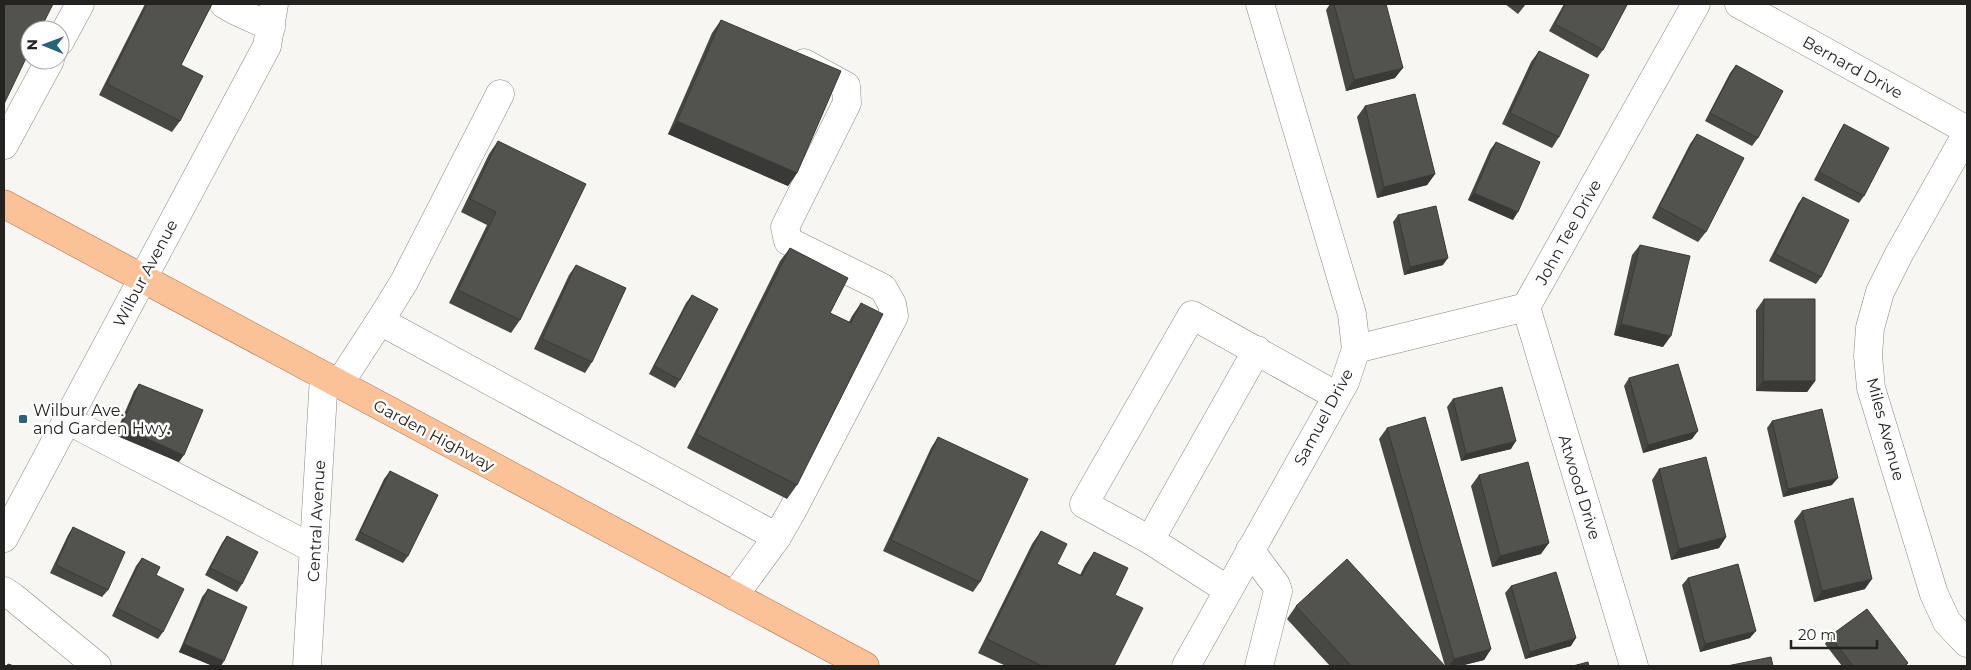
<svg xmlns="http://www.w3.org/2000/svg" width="1971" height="670" font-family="Montserrat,sans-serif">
  <rect width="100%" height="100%" fill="#f8f6f2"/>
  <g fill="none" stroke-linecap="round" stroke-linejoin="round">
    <g stroke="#8a8885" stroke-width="29">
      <g id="minor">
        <polyline points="224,4 234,10 271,27"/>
        <polyline points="1739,4 1967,130"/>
        <polyline points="60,41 80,4"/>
        <polyline points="1967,133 1899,254 1880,292 1870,328 1868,356 1871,388 1934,594 1947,622 1967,643"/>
        <polyline points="4,145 50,60"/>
        <polyline points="1526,307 1634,666"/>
        <polyline points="380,321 404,282 500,94"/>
        <polyline points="1356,349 1526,307 1696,4"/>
        <polyline points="339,384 380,321 777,537"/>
        <polyline points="67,420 314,549"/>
        <polyline points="4,538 267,46 274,4"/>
        <polyline points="1150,540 1257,350"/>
        <polyline points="1250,550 1276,585 1278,591 1259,666"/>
        <polyline points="1228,590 1150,540 1084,504 1192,315 1337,396"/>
        <polyline points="4,591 13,597 97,666"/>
        <polyline points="734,596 777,537 792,511 894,316 892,304 883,288 788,241 785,227 847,103 846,86 804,63"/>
        <polyline points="307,666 324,376"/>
        <polyline points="1186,666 1345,382 1356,349 1352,314 1260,4"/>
      </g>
    </g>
    <g stroke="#ae6f41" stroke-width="29">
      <polyline id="major" points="4,204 865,666"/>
    </g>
    <use href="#minor" stroke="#fff" stroke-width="28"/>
    <use href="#major" stroke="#fbc197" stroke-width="28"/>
  </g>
  <g fill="#474743">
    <polygon points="145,4 212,4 181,65 180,121 172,132 99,95"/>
    <polygon points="1330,4 1386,4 1395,78 1346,91 1326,10"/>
    <polygon points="1505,4 1526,4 1518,14"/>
    <polygon points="1564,4 1624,4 1603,50 1597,58 1549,31"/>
    <polygon points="721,20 797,173 788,186 668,134 712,33"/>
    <polygon points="1539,51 1559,137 1552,148 1502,124 1531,62"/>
    <polygon points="1736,65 1758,138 1752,146 1705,121 1730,73"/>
    <polygon points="1365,106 1435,174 1427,185 1377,198 1357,117"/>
    <polygon points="1844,124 1864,196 1859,203 1814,180 1839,132"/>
    <polygon points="1697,134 1706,232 1698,242 1652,218 1690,144"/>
    <polygon points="498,141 520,320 511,333 449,303 487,225 461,212 489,154"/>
    <polygon points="1496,142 1513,220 1468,200 1490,150"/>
    <polygon points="1803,197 1821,277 1816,284 1769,261 1798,204"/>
    <polygon points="1398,215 1443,265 1404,275 1393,222"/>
    <polygon points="1640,245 1663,347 1614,335 1632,255"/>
    <polygon points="790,248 830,313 849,322 852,316 861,303 797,485 787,499 687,448 780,261"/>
    <polygon points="576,265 592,362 585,373 534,349 569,275"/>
    <polygon points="692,295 680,380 675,388 649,374 686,303"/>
    <polygon points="1764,299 1815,381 1807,392 1756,391 1756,310"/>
    <polygon points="1629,378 1692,439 1643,453 1624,386"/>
    <polygon points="139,384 179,462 115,435 134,391"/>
    <polygon points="1453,399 1511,449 1461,461 1447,407"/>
    <polygon points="1772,421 1832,485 1783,497 1767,428"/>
    <polygon points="1387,428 1491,649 1484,660 1460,666 1445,666 1379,439"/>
    <polygon points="938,437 980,582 973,592 883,551 931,448"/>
    <polygon points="1659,469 1726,537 1719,548 1671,560 1652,480"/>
    <polygon points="390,471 408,556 403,563 355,540 384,479"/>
    <polygon points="1479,475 1541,554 1492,567 1471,486"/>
    <polygon points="1802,511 1865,589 1814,602 1794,521"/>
    <polygon points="73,527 108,590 102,597 50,573 68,535"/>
    <polygon points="1041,531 1057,564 1080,575 1085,565 1094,552 1115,595 1114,666 1006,666 978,653 1032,544"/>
    <polygon points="227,536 242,584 237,592 205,575 222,543"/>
    <polygon points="142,558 163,632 158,639 112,616 136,566"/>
    <polygon points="1688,578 1750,638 1700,652 1682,585"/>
    <polygon points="1511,586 1571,646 1525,659 1505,593"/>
    <polygon points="208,589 221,666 213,666 179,652 202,597"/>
    <polygon points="1296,606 1445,666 1330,666 1287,619"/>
    <polygon points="1830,636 1908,663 1906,666 1842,666 1825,644"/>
  </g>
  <g fill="#393937">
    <polygon points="1403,68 1395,78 1346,91 1354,80"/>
    <polygon points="677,121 797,173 788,186 668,134"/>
    <polygon points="1435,174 1427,185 1377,198 1384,187"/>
    <polygon points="1474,193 1518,212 1513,220 1468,200"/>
    <polygon points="1448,258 1443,265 1404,275 1410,267"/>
    <polygon points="1621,324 1671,336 1663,347 1614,335"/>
    <polygon points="1763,381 1815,381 1807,392 1756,391"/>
    <polygon points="121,427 184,455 179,462 115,435"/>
    <polygon points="1698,431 1692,439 1643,453 1648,445"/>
    <polygon points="1516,441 1511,449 1461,461 1466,454"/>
    <polygon points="1838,478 1832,485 1783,497 1788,489"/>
    <polygon points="1726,537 1719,548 1671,560 1679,549"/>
    <polygon points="1549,543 1541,554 1492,567 1500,556"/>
    <polygon points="1872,579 1865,589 1814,602 1822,591"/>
    <polygon points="1756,631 1750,638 1700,652 1705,644"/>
    <polygon points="1576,638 1571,646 1525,659 1530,652"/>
    <polygon points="184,644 224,661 221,666 213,666 179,652"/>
    <polygon points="1491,649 1484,660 1460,666 1449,666 1454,659"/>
  </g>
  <g fill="#52524e" stroke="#393937">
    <polygon points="4,4 53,4 40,30 30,30 30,50 4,104"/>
    <polygon points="147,4 212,4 181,65 203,76 180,121 107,84"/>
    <polygon points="1334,4 1386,4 1403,68 1354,80"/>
    <polygon points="1565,4 1624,4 1627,5 1603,50 1555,24"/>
    <polygon points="721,20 841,71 797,173 677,121"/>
    <polygon points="1539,51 1589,75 1559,137 1510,113"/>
    <polygon points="1736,65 1783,91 1758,138 1710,113"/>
    <polygon points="1415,94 1435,174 1384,187 1365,106"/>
    <polygon points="1844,124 1889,148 1864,196 1819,172"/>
    <polygon points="1697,134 1744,158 1706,232 1659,207"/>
    <polygon points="498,141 586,184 520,320 458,290 496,212 470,199"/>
    <polygon points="1496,142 1540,162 1518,212 1474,193"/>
    <polygon points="1803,197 1849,220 1821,277 1775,254"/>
    <polygon points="1436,206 1448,258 1410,267 1398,215"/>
    <polygon points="1640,245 1690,256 1671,336 1621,324"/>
    <polygon points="790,248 848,278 830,313 851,323 861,303 883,314 797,485 696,434"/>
    <polygon points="576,265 626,288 592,362 542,339"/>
    <polygon points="692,295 718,309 680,380 654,366"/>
    <polygon points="1764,299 1815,299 1815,381 1763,381"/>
    <polygon points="1678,364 1698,431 1648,445 1629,378"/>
    <polygon points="139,384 203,410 184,455 121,427"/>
    <polygon points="1502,387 1516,441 1466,454 1453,399"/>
    <polygon points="1822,409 1838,478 1788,489 1772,421"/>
    <polygon points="1425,417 1491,649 1454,659 1387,428"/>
    <polygon points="938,437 1028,479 980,582 891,540"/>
    <polygon points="1706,457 1726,537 1679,549 1659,469"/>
    <polygon points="1528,462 1549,543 1500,556 1479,475"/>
    <polygon points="390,471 438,495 408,556 360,532"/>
    <polygon points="1853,498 1872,579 1822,591 1802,511"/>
    <polygon points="73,527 125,552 108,590 56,565"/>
    <polygon points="1041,531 1067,544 1057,564 1082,576 1094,552 1128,568 1115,595 1143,608 1114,666 1042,666 987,639"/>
    <polygon points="227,536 258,552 242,584 210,568"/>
    <polygon points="142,558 160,567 156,575 184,589 163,632 117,608"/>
    <polygon points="1347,559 1445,666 1351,666 1296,606"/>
    <polygon points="1738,564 1756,631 1705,644 1688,578"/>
    <polygon points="1556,572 1576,638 1530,652 1511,586"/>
    <polygon points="208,589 247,607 224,661 184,644"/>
    <polygon points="1867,609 1908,663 1904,666 1853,666 1830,636"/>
    <polygon points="1771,657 1773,666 1727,666"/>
    <polygon points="1588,662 1589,666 1573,666"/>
    <polygon points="8,664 14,666 7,666"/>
  </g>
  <rect fill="#25657a" stroke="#fff" stroke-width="2" x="18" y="414" width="10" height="10" rx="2.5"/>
  <g text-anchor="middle" stroke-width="5" stroke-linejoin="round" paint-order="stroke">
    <g font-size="16" fill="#242322" stroke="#fff">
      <text transform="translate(1853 67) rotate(29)" y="6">Bernard Drive</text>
      <text transform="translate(1568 232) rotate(-61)" y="6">John Tee Drive</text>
      <text transform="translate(145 273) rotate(-62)" y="6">Wilbur Avenue</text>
      <text transform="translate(1323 417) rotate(-62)" y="6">Samuel Drive</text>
      <text transform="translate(1886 429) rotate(75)" y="6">Miles Avenue</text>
      <text transform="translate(434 435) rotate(28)" y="6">Garden Highway</text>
      <text transform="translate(1580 487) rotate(73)" y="6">Atwood Drive</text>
      <text transform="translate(316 521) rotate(-87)" y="6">Central Avenue</text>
    </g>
    <g font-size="16" fill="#242322" stroke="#fff" text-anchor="start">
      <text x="33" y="416">Wilbur Ave.<tspan x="33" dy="18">and Garden Hwy.</tspan></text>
    </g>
  </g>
  <rect width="1971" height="670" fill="none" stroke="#242322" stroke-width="10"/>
  <g transform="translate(45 45) rotate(271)"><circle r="24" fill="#ffffff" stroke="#a7a7a7"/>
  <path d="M0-4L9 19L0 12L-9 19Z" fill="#25657a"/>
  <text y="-8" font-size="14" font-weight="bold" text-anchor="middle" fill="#242322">N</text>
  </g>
  <path d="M1791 640v8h86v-8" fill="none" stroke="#242322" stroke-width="2.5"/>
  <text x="1798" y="640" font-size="15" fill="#242322" stroke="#ffffff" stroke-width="4" paint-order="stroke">20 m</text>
</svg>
